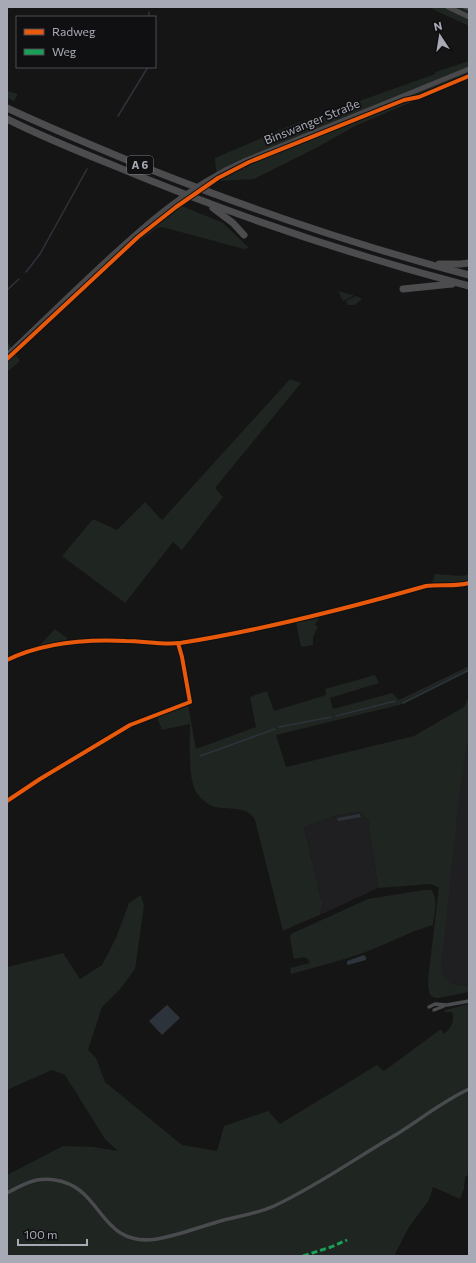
<svg xmlns="http://www.w3.org/2000/svg" width="476" height="1263" font-family="Commissioner,sans-serif">
  <rect width="100%" height="100%" fill="#151515"/>
  <g fill="#1f1f21">
    <polygon points="469,698 469,992 436,998 430,995 429,992 428,977 441,871 467,700"/>
    <polygon points="361,812 368,818 378,888 320,915 323,902 321,899 304,827 338,815"/>
  </g>
  <g fill="#1f2520">
    <polygon points="428,7 461,7 469,11 469,26"/>
    <polygon points="469,61 469,78 355,126 316,148 254,179 217,181 215,158 292,125 435,74 435,72"/>
    <polygon points="7,91 18,94 14,101 7,98"/>
    <polygon points="182,206 223,223 249,248 244,249 162,227 157,228 126,250"/>
    <polygon points="338,291 353,295 353,296 343,301"/>
    <polygon points="356,296 362,299 355,305 348,305 346,301"/>
    <polygon points="8,343 20,361 7,372 7,344"/>
    <polygon points="290,379 301,383 215,488 223,497 182,550 173,542 125,603 62,556 93,519 117,530 145,502 162,520"/>
    <polygon points="435,574 463,576 469,574 469,586 465,587 431,586"/>
    <polygon points="319,618 315,625 318,626 313,637 313,645 301,647 296,622"/>
    <polygon points="55,629 67,638 66,642 49,644 38,647"/>
    <path d="M 469,666 L 469,671 L 403,704 L 276,735 L 286,767 L 414,736 L 464,707 L 469,698 L 469,740 L 466,749 L 461,780 L 441,967 C 443,982 455,989 469,985 L 469,992 L 438,998 L 433,997 L 430,995 L 428,985 L 439,888 L 431,884 L 378,888 L 368,819 L 364,817 L 361,812 L 338,815 L 304,827 L 321,899 L 323,902 L 320,915 L 298,924 L 283,931 L 255,820 C 246,803 224,812 210,805 C 206,803 203,800 200,797 C 198,795 196,792 195,790 C 188,774 190,742 190,724 L 162,730 L 157,717 L 188,705 L 196,749 L 256,727 L 250,697 L 267,691 L 274,711 L 326,695 L 325,689 L 375,675 L 379,683 L 330,698 L 333,709 L 392,693 L 399,700 Z"/>
    <path d="M 424,890 L 431,890 C 439,899 434,914 433,925 C 409,932 387,944 363,953 C 340,961 315,967 291,974 L 290,968 L 310,963 C 307,955 301,958 294,959 L 290,938 L 291,934 L 368,899 Z"/>
    <path d="M 141,895 L 144,906 L 135,969 L 120,989 L 102,1007 L 88,1050 L 96,1058 L 105,1082 L 182,1145 L 217,1151 L 224,1126 L 268,1111 L 280,1124 L 377,1065 L 384,1071 L 441,1029 L 444,1034 C 451,1029 455,1020 452,1012 L 445,1012 L 445,1010 L 469,1004 L 469,1174 L 465,1177 L 464,1189 L 460,1199 L 433,1187 L 429,1200 L 409,1227 L 394,1256 L 7,1256 L 7,1175 L 63,1146 L 93,1147 L 118,1151 L 105,1139 L 65,1075 L 52,1070 L 7,1090 L 7,967 L 63,953 L 80,979 L 102,965 L 116,938 L 129,903 Z"/>
  </g>
  <g fill="#2d333a">
    <polygon points="360,814 361,817 338,821 337,818"/>
    <polygon points="364,955 366,957 366,960 348,965 347,964 347,961"/>
    <polygon points="167,1005 180,1018 162,1035 149,1021"/>
  </g>
  <g fill="none" stroke-linecap="round" stroke-linejoin="round">
    <g stroke="#2d333a" stroke-width="1.5">
      <polyline points="149,12 149,17"/>
      <polyline points="118,116 148,67"/>
      <polyline points="26,272 40,254 87,169"/>
      <polyline points="7,290 19,279"/>
      <polyline points="403,703 469,670"/>
      <polyline points="336,716 395,701"/>
      <polyline points="279,727 331,717"/>
      <polyline points="200,756 275,729"/>
    </g>
    <g stroke="#4a4b4e" stroke-width="3.5">
      <polyline points="464,7 469,9"/>
      <polyline points="429,1007 435,1004 447,1005 469,1001"/>
      <polyline points="434,1010 444,1006"/>
      <path d="M 7,1193 C 17,1188 26,1182 37,1180 C 43,1179 50,1179 55,1180 C 104,1187 98,1248 157,1239 C 180,1235 202,1226 224,1220 C 240,1216 259,1213 274,1206 C 317,1186 356,1158 397,1134 C 421,1119 443,1101 469,1089"/>
    </g>
    <g stroke="#49494c" stroke-width="5">
      <polyline points="448,7 469,17"/>
      <path d="M 7,355 C 37,326 67,297 97,269 C 142,227 187,186 244,161 L 469,69"/>
    </g>
    <g stroke="#4c4c4f" stroke-width="7">
      <path d="M 7,108 C 52,129 98,148 144,167 C 250,209 358,246 469,275"/>
      <path d="M 7,119 C 41,136 75,150 110,164 C 227,213 347,254 469,286"/>
      <polyline points="213,208 233,223 244,235"/>
      <polyline points="439,264 460,264 469,263"/>
      <polyline points="403,289 452,284"/>
    </g>
    <polyline stroke="#1a9f57" stroke-width="3" stroke-dasharray="6 3" stroke-linecap="butt" points="303,1256 331,1247 347,1240"/>
    <g stroke="#100f11" stroke-width="6">
      <g id="cycleway">
        <polyline points="7,359 138,237 176,207 218,178 249,162 404,100 419,97 469,76"/>
        <path d="M 7,660 C 44,642 85,639 126,641 C 143,641 163,645 180,643 C 263,630 345,609 426,586 C 440,584 455,587 469,583"/>
        <polyline points="7,801 40,779 130,725 190,702 182,657 178,643"/>
      </g>
    </g>
    <use href="#cycleway" stroke="#e8590c" stroke-width="4"/>
  </g>
  <g text-anchor="middle" stroke-width="3.5" stroke-linejoin="round" paint-order="stroke">
    <rect fill="#100f11" stroke="#7a7c84" stroke-width="1" x="127" y="156" width="26" height="18" rx="3"/>
    <g font-size="11" font-weight="bold" fill="#a7aab5">
      <text x="140" y="169">A 6</text>
    </g>
    <g font-size="12" fill="#a7aab5" stroke="#100f11">
      <text transform="translate(312 122) rotate(-22)" y="4">Binswanger Straße</text>
    </g>
  </g>
  <rect width="476" height="1263" fill="none" stroke="#a7aab5" stroke-width="16"/>
  <rect x="16" y="16" width="140" height="52" fill="#100f11" stroke="#4c4d53"/>
  <rect x="24" y="29" width="20" height="6" fill="#e8590c" stroke="#4c4d53"/>
  <text x="52" y="36" font-size="12" fill="#a7aab5">Radweg</text>
  <rect x="24" y="49" width="20" height="6" fill="#1a9f57" stroke="#4c4d53"/>
  <text x="52" y="56" font-size="12" fill="#a7aab5">Weg</text>
  <g transform="translate(440 36) rotate(348)" stroke="#100f11" stroke-width="3" paint-order="stroke">
  <path d="M0-3L7 15L0 10L-7 15Z" fill="#a7aab5"/>
  <text y="-6" font-size="11" font-weight="bold" text-anchor="middle" fill="#a7aab5">N</text>
  </g>
  <path d="M18 1239v6h69v-6" fill="none" stroke="#a7aab5" stroke-width="2"/>
  <text x="24" y="1239" font-size="12" fill="#a7aab5" stroke="#100f11" stroke-width="3" paint-order="stroke">100 m</text>
</svg>
